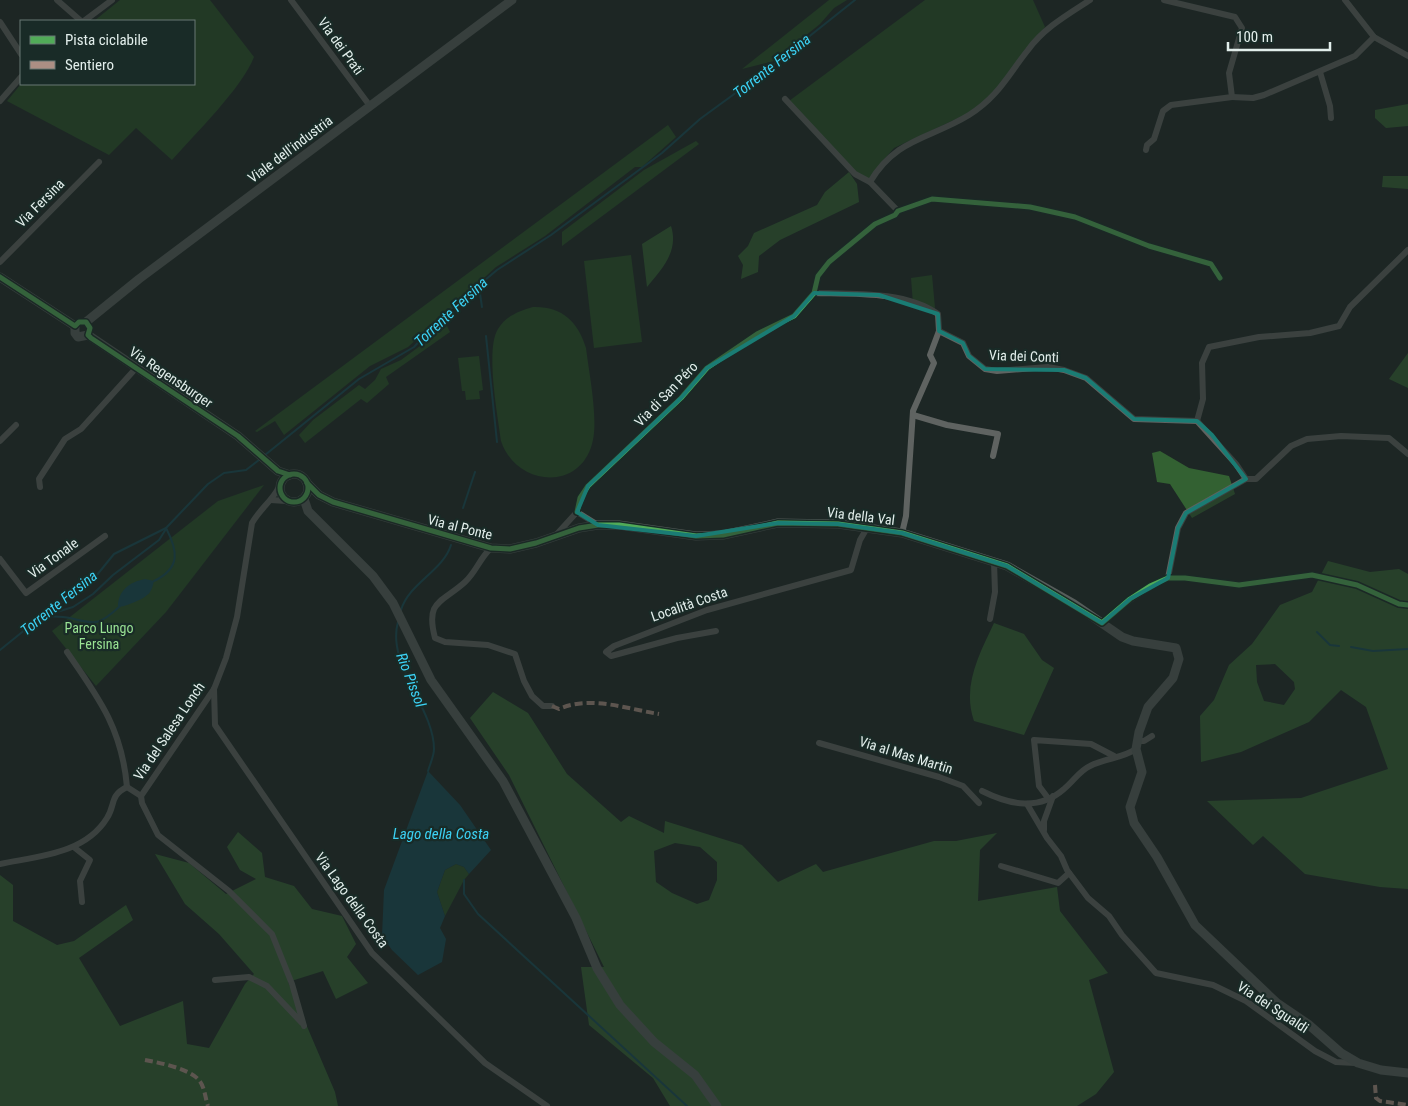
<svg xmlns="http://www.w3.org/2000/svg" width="1408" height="1106" font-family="'Roboto Condensed',sans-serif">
  <rect width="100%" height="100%" fill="#1d2725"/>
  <g fill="#285027">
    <path d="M 120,0 L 210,0 L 254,57 C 242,88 195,134 172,160 L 136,128 L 109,155 L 7,101 L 21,84 L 194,84 L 194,21 L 94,21 Z"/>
    <polygon points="829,0 847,0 834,8 820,24 774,61 742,69"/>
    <polygon points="925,0 1033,0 1045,27 1000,88 969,113 894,148 880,164 870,180 855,173 789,101"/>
    <polygon points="668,125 676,137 642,167 635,167 545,236 496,267 408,347 370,366 284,435 275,421 257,432 255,431"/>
    <polygon points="696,141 699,144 562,246 562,232 644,170"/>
    <polygon points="631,255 642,342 594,348 584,261"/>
    <polygon points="932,275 935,308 913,304 911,278"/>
    <path d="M 533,307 C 561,306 578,321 586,348 C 589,373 599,421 592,444 C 579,492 516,486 501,441 C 498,417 485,349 498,329 C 506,316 519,311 533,307 Z"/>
    <polygon points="447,326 450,332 386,377 389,384 367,403 361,399 305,443 299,435 313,420 359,385 365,389 375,380 381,369 401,360"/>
    <polygon points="479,356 483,390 479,391 480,399 466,400 465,391 462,391 458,358"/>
    <polygon points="264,485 166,612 96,686 52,631 218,501"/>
    <polygon points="456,864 464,867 469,874 464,880 445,916 437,892 445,870"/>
  </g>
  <g fill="#336132" fill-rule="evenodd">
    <polygon points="1408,104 1408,126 1386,128 1375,118 1375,110"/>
    <polygon points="849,172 857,184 859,202 780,240 759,256 758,272 741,279 743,265 738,256 748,246 754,233 817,205 825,192"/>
    <polygon points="1383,176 1408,176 1408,189 1382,187"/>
    <path d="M 671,226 C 679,251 662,269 647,287 L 642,244 Z"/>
    <polygon points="1408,353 1408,388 1389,379"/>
    <polygon points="1160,451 1189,468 1229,476 1235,494 1192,518 1170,484 1157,482 1152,453"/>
    <path d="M 1328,561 L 1370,572 L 1399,569 L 1408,574 L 1408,889 L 1380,887 L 1305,874 L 1263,836 L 1253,845 L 1207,801 L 1301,798 L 1388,769 L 1366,707 L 1341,690 L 1309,722 L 1241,752 L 1201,762 L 1200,716 L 1214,700 L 1229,665 L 1252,644 L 1280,605 L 1312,592 ZM 1275,664 L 1294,682 L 1295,689 L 1284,705 L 1264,701 L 1257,682 L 1256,665 Z"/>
    <path d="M 994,623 L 1024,634 L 1042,660 L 1054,668 L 1024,735 L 974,721 C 962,686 979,655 994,623 Z"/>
    <path d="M 493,692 L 528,713 L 567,774 L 621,822 L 629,816 L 664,833 L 665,821 L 742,845 L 778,882 L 816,864 L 823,872 L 934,841 L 956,841 L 997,833 L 980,850 L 978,901 L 1057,887 L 1060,911 L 1108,973 L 1089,980 L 1114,1072 L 1096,1094 L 1077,1106 L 670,1106 L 653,1078 L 589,1025 L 581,967 L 604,967 L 509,775 L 470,718 ZM 675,843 L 700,847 L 717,862 L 717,880 L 709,900 L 697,904 L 672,893 L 656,882 L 654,851 Z"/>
    <polygon points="238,832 262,853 265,877 294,886 312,909 342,916 356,944 347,957 368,983 336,999 323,971 288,982 335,1092 338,1106 0,1106 0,875 13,885 13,921 57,945 74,941 126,905 133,920 79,958 120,1026 183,1001 187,1044 209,1048 245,984 254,974 219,934 185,904 155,854 189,863 226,894 256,879 240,870 227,847"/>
  </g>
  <g fill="#164955">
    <path d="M 145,579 L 154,581 C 153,585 152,589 150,592 C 147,598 125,607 118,607 C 118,591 129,582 145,579 Z"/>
    <polygon points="428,771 460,805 491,850 469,874 464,867 456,864 445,870 437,892 445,916 440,928 446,939 442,962 418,975 392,950 382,936 384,890"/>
  </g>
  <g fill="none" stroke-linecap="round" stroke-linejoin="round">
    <g stroke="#164955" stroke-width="2">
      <polyline points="479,287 482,307"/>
      <polyline points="486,336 497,442"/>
      <polyline points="265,455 359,379 414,347 440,318 497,270 551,235 662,153 700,119 767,70 855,0"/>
      <polyline points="463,508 475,472"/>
      <path d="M 154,581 C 181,568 178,551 166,528"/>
      <path d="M 401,610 C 409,583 443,571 451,545"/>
      <path d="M 42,616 C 51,617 61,616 70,618 C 96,625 100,625 120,606"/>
      <polyline points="44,616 73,607 93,594 113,575 159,540 166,529"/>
      <path d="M 398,622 C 386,664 434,708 434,749 C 434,756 430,764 428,771"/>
      <polyline points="1317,632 1330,645 1339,646"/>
      <polyline points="1351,647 1373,651 1408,649"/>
      <polyline points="0,650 42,616 92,581 114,554 166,528 208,484 224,473 246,470 259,460"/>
      <polyline points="464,880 464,894 478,914 687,1106"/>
    </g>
    <g stroke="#5f6361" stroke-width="6">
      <polyline points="57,0 81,21"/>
      <polyline points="291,0 370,106"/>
      <polyline points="1345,0 1374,37 1408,56"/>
      <polyline points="84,21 112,0"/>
      <polyline points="0,22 21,54"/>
      <polyline points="1320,72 1330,106 1331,118"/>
      <polyline points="1232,97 1253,98 1264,95 1355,56 1374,37"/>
      <polyline points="785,99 855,174 870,182 898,211"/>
      <polyline points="0,101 21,77"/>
      <polyline points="1146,150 1147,145 1154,139 1163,111 1171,105 1232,97 1229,73 1242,28 1235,17 1164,0"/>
      <path d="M 870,182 C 896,138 930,139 969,115 C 998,97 1008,75 1028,50 C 1044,28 1067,15 1090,0"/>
      <polyline points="0,262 99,162"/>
      <path d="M 814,293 C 853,294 905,291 938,314 L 939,331 L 930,355 L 934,363 L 913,411 L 906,516 L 902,533"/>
      <polyline points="939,331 963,343 969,356 985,369 997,371 1048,367 1064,370 1086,378 1134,419 1197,421"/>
      <polyline points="913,415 947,425 998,434 993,456"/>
      <polyline points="1197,421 1203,399 1202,363 1209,347 1259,337 1310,333 1339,326 1350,307 1408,250"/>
      <polyline points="1197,421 1236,464 1246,479"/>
      <polyline points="0,441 16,425"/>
      <polyline points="40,487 39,479 65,439 81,429 137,367"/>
      <path d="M 279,487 C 272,501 260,509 252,523 L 237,617 L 226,658 L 214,689 L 141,796 L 142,803 L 158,835 L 229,891 L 272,934 L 292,984 L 304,1026"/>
      <polyline points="271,500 286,501"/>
      <polyline points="577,512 580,498 588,486 681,398 707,368 757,334 794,316 814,293 818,276 829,262 875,224 895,215 898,211 932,199 1030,207 1075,217 1149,246 1211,264 1220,278"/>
      <polyline points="577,512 598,525"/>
      <polyline points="556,535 577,512"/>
      <path d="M 491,548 C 480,558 476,572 465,582 C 442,603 425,600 435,638 L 445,642 L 488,645 L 515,654 L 524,681 L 532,696 L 543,706 L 552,706"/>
      <polyline points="0,559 26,593 105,536"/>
      <polyline points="990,619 995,592 994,562"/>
      <path d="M 1102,623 C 1123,605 1142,589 1168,578 L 1178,528 L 1186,513 L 1246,479 L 1256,479 L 1291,446 L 1307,439 L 1341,436 L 1389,438 L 1408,454"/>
      <polyline points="716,631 677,638 611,656 606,652 614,646 707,610 851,570 860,540 867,528"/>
      <path d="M 67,652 C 99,698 122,729 127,787"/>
      <polyline points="214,689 215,725 372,953 485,1063 547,1106"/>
      <polyline points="1138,741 1144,741 1152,736"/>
      <polyline points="819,743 939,777 963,786 979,803"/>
      <polyline points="127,787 141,796"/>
      <path d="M 982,791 C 1010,805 1039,811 1064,789 C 1074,781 1079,771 1090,766 C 1106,758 1123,758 1136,749"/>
      <polyline points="1048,798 1039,786 1034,740 1091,744 1114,756"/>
      <polyline points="1027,804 1047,838 1061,856 1067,870 1088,898 1109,916 1122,935 1156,973 1213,985 1246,1001 1315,1051 1336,1062 1356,1063"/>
      <polyline points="1044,830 1044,821 1053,796"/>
      <polyline points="75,848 90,860 80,881 82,902"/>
      <path d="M 0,864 C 38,856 85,854 107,818 C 116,804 109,796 127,787"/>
      <polyline points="1001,866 1058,883 1069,873"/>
      <polyline points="215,980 249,977 267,986 302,1023"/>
    </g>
    <g stroke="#575d5b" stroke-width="9">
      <polyline points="0,277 75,326"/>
      <polyline points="86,322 139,279 512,0"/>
      <polyline points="75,326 75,333 78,337 88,335"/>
      <polyline points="88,335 238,436 278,471 290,475"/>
      <circle cx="294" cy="488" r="14"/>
      <polyline points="307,483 319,495 333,502 491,548 510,549 536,543 579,528 598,525 619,525 696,536 723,535 778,523 838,524 902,533 1007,566 1074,604 1122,637 1133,641 1176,648 1179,659 1173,678 1148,707 1139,732 1136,749 1142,772 1130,807 1134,823 1157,857 1195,925 1277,1003 1308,1024 1341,1053 1358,1063 1381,1070 1408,1073"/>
      <polyline points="304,499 308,511 373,576 393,603 431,680 503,781 576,918 597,968 620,1005 654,1042 695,1075 717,1106"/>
    </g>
    <g stroke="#ac8f84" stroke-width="4" stroke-dasharray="8 4" stroke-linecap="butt">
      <path d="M 552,706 L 559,709 C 590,695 627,709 659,714"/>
      <path d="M 145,1060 C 160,1063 187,1068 198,1079 C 205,1086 205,1098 208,1106"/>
      <polyline points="1375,1085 1376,1098 1380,1101 1408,1105"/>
    </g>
    <g stroke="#192b27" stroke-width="8">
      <g id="cycleway">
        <polyline points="0,277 75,326 79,322 86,322 90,328 88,335 91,338 238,436 278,471 290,475"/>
        <circle cx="294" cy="488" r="14"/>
        <polyline points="307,483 319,495 333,502 491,548 510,549 536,543 579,528 598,525 619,525 696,536 723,535 778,523 838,524 902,533 1007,566 1102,623 1130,599 1150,586 1168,578 1185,578 1239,585 1312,575 1357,585 1399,604 1408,605"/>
        <polyline points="577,512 580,498 588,486 681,398 707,368 757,334 794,316 814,293 818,276 829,262 875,224 895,215 898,211 932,199 1030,207 1075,217 1149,246 1211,264 1220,278"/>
      </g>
    </g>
    <use href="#cycleway" stroke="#51ab58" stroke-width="5"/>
  </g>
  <path d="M0 0H1408V1106H0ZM 814,293 L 879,295 L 938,314 L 939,331 L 963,343 L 969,356 L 985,369 L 1064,370 L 1086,378 L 1134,419 L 1197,421 L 1212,435 L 1246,479 L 1186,513 L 1178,528 L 1168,578 L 1130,599 L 1102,623 L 1007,566 L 902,533 L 838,524 L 778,523 L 696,536 L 598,525 L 577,512 L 588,486 L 681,398 L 707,368 L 794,316 Z" fill="#1d2725" fill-opacity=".55" fill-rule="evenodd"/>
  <path fill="none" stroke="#1a7c74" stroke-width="4" stroke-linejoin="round" d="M 814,293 L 879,295 L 938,314 L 939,331 L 963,343 L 969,356 L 985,369 L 1064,370 L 1086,378 L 1134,419 L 1197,421 L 1212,435 L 1246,479 L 1186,513 L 1178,528 L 1168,578 L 1130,599 L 1102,623 L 1007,566 L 902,533 L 838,524 L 778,523 L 696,536 L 598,525 L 577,512 L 588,486 L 681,398 L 707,368 L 794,316 Z"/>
  <g text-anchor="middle" stroke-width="4.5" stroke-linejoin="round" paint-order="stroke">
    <g font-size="14" fill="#e2eeeb" stroke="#192b27">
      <text transform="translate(341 46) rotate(54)" y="5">Via dei Prati</text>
      <text transform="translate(290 149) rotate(-37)" y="5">Viale dell'industria</text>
      <text transform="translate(40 203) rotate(-45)" y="5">Via Fersina</text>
      <text transform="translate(1024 356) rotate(2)" y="5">Via dei Conti</text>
      <text transform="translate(171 377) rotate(34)" y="5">Via Regensburger</text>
      <text transform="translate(666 394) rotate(-46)" y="5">Via di San Péro</text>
      <text transform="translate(861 516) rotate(7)" y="5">Via della Val</text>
      <text transform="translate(460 527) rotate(14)" y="5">Via al Ponte</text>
      <text transform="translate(53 558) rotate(-36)" y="5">Via Tonale</text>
      <text transform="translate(689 604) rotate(-19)" y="5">Località Costa</text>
      <text transform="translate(169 731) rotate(-56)" y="5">Via del Salesa Lonch</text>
      <text transform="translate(906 755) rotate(17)" y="5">Via al Mas Martin</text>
      <text transform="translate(352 900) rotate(54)" y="5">Via Lago della Costa</text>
      <text transform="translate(1273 1007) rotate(33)" y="5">Via dei Sgualdi</text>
    </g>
    <g font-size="14" fill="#99e293" stroke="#192b27">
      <text x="99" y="633">Parco Lungo<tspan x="99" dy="16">Fersina</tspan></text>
    </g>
    <g font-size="15" font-style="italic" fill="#3cd2f5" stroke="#192b27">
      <text transform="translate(772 66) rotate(-38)" y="5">Torrente Fersina</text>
      <text transform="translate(451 312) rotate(-43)" y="5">Torrente Fersina</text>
      <text transform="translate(59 603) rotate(-39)" y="5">Torrente Fersina</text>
      <text transform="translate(411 680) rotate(69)" y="5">Rio Pissol</text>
      <text x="441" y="839">Lago della Costa</text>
    </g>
  </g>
  <rect x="20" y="20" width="175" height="65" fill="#192b27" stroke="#697975"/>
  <rect x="30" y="36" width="25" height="8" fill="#51ab58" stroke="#697975"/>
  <text x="65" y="45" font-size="15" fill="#e2eeeb">Pista ciclabile</text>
  <rect x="30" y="61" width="25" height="8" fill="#ac8f84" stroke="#697975"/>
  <text x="65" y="70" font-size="15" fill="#e2eeeb">Sentiero</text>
  <path d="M1228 42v8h102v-8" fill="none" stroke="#e2eeeb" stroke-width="2.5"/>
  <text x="1236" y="42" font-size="15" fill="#e2eeeb" stroke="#192b27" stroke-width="4" paint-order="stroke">100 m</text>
</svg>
